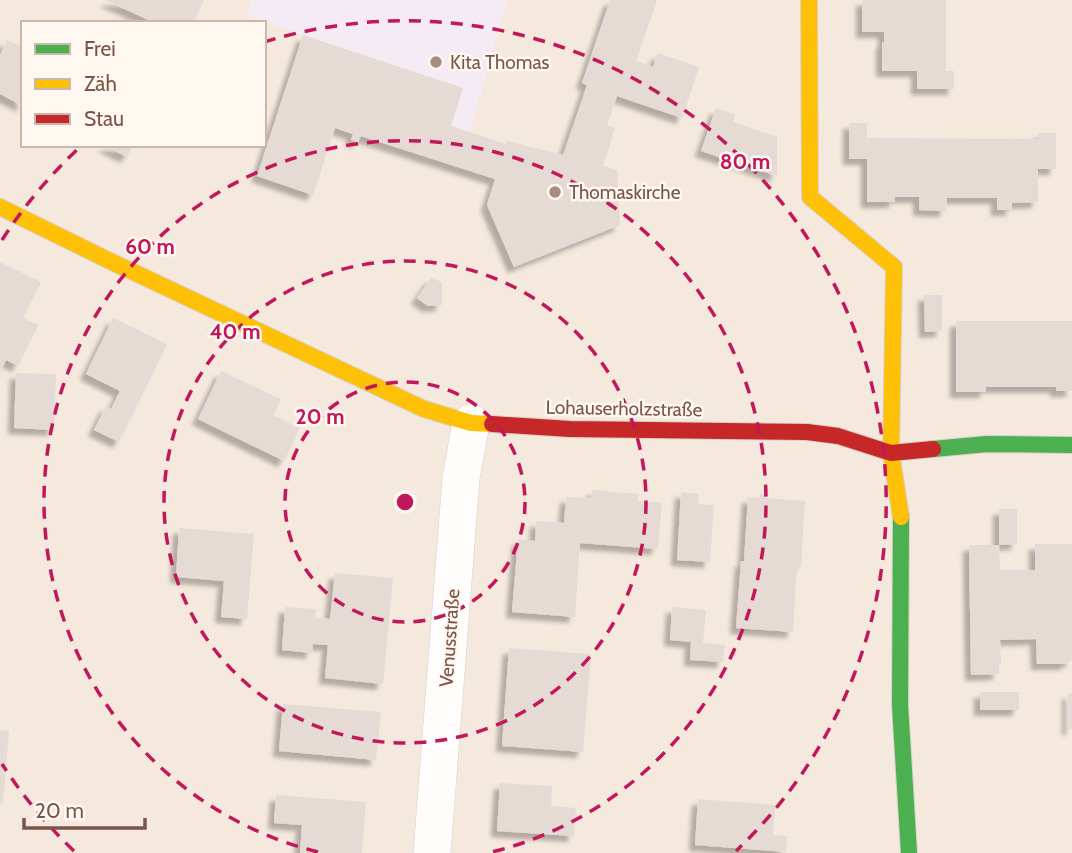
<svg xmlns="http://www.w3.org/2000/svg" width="1072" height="853" font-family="Cabin,sans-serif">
  <defs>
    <filter id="shadow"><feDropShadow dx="-6" dy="6" stdDeviation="2" flood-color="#0004"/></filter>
  </defs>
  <rect width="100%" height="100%" fill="#f9f3ed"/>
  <path fill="#f5e8dd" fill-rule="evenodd" d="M 0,0 L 1072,0 L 1072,853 L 0,853 ZM 23,23 L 264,23 L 264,145 L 23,145 Z"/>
  <polygon fill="#f4ebf5" points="252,0 507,0 470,132 451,126 463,88 303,35 246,15"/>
  <g fill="#e6dad4" filter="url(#shadow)">
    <polygon points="105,0 204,0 193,23 155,23"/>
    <polygon points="610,0 657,0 636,61 653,67 658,53 699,67 682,118 617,96 607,125 615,128 603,166 617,170 620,225 514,267 487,205 495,179 361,136 358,142 351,140 353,134 335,128 313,195 257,176 303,35 463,88 451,126 506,144 507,141 563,155 587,85 582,83"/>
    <polygon points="862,0 946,0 946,71 954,71 954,89 917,89 917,71 882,71 882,42 884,43 884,32 862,32"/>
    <polygon points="7,40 23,47 23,106 0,94 0,55"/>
    <polygon points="716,108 735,114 733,122 777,137 777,176 701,151"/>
    <polygon points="849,123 867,123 867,138 1038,139 1038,133 1056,133 1056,169 1038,169 1038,202 1012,203 1012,210 997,210 997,198 947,198 946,211 919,210 919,197 895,197 895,202 867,202 867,159 849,159"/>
    <polygon points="103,145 133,145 127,157"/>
    <polygon points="0,262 41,282 23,318 38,325 18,366 6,360 0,373"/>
    <polygon points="431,278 442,282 442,305 428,306 417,298"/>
    <polygon points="924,295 942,295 942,331 925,332"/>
    <polygon points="113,318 167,344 119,442 94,430 106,406 111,409 120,391 86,374"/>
    <polygon points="956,321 1072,321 1072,391 1056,391 1056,387 986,387 986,392 956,392"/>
    <polygon points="221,371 281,399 273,415 300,428 284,461 198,419"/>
    <polygon points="16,373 56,374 54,430 14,428"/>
    <polygon points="592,490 639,494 638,501 662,503 658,549 580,543 575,617 512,612 518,539 535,541 536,521 564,523 566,497 591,498"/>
    <polygon points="681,492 699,494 698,504 714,505 710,562 677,560"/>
    <polygon points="760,494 766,494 766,498 805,501 801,567 797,567 793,632 736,628 741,561 744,561 748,497 760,498"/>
    <polygon points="999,509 1017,509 1017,544 999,545"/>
    <polygon points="179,528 254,534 247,619 221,617 224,581 176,577"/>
    <polygon points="1035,544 1072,544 1072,661 1067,661 1067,664 1037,664 1036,639 1000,640 1001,665 999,665 999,674 971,675 969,545 999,545 1000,570 1035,570"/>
    <polygon points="335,573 393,578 383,684 325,678 328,645 313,644 312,653 282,650 285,607 316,609 315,618 330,619"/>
    <polygon points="672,607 706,610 703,643 725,645 723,662 690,660 691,642 670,640"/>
    <polygon points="509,648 591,654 583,752 502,746"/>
    <rect x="980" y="692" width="39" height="18"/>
    <rect x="1068" y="693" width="4" height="36"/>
    <polygon points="283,704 381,712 376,760 279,751"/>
    <polygon points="0,730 9,731 3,803 0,803"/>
    <polygon points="500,783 552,786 551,806 576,808 574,836 497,831"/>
    <polygon points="276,795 366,802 362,853 300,853 302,825 274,823"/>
    <polygon points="698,799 775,805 773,835 787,836 786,852 695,845"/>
  </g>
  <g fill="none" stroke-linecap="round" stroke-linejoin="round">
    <g stroke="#d9d0cb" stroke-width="38">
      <polyline id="street" points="432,853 461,478 471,423"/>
    </g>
    <g stroke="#d9cfc9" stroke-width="18">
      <g id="fast">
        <polyline points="933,449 987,444 1072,445"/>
        <polyline points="901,517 900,705 909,853"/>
      </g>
    </g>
    <g stroke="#d9cfc9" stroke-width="18">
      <g id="slow">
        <polyline points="809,0 810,197 894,267 891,453 901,517"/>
        <polyline points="0,207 112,262 424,409 471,423 492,424"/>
      </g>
    </g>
    <g stroke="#d9cfc9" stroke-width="18">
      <polyline id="jam" points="492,424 570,429 807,432 838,436 891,453 933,449"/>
    </g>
    <use href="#street" stroke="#fefdfc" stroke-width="37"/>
    <use href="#fast" stroke="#4caf50" stroke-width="16"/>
    <use href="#slow" stroke="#ffc107" stroke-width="16"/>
    <use href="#jam" stroke="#c62828" stroke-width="16"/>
  </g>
  <g fill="none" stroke="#c2185b" stroke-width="3.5" stroke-dasharray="12 9">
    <circle cx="405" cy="502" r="120"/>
    <circle cx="405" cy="502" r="241"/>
    <path d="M318 852A361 361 0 1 1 492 852"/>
    <path d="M74 851A481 481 0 0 1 2 764M2 240A481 481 0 0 1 80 147M264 42A481 481 0 0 1 736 851"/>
  </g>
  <g fill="#a78c82" stroke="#fff8f0" stroke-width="2.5">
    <circle cx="436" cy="62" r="7"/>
    <circle cx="555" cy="192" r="7"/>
  </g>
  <g text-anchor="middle" stroke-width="5" stroke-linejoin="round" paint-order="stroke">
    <g font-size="19" fill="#7b5549" stroke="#fff8f0" text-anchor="start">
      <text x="450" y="69">Kita Thomas</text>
      <text x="569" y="199">Thomaskirche</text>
    </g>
    <g font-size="19" fill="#7b5549" stroke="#fff8f0">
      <text transform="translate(624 408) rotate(1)" y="7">Lohauserholzstraße</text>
      <text transform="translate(449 638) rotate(-86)" y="7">Venusstraße</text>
    </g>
  </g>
  <circle cx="405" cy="502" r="10" fill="#c2185b" stroke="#fff8f0" stroke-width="3.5"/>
  <g font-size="21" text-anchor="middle" font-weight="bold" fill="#c2185b" stroke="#fff8f0" stroke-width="5" stroke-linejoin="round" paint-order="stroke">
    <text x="745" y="169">80 m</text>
    <text x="150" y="254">60 m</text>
    <text x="235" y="339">40 m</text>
    <text x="320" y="424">20 m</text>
  </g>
  <rect x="21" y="21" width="245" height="126" fill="#fff8f0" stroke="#cab7ad" stroke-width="2"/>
  <rect x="35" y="44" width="35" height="10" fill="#4caf50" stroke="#cab7ad" stroke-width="2"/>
  <text x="84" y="56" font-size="21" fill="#7b5549">Frei</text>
  <rect x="35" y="79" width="35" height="10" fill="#ffc107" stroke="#cab7ad" stroke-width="2"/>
  <text x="84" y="91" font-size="21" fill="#7b5549">Zäh</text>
  <rect x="35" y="114" width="35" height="10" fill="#c62828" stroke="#cab7ad" stroke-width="2"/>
  <text x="84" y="126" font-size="21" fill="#7b5549">Stau</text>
  <path d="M24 818v10h121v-10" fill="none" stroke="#7b5549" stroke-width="3.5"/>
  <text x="35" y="818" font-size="21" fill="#7b5549" stroke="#fff8f0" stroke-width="5" paint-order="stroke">20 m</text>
</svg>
